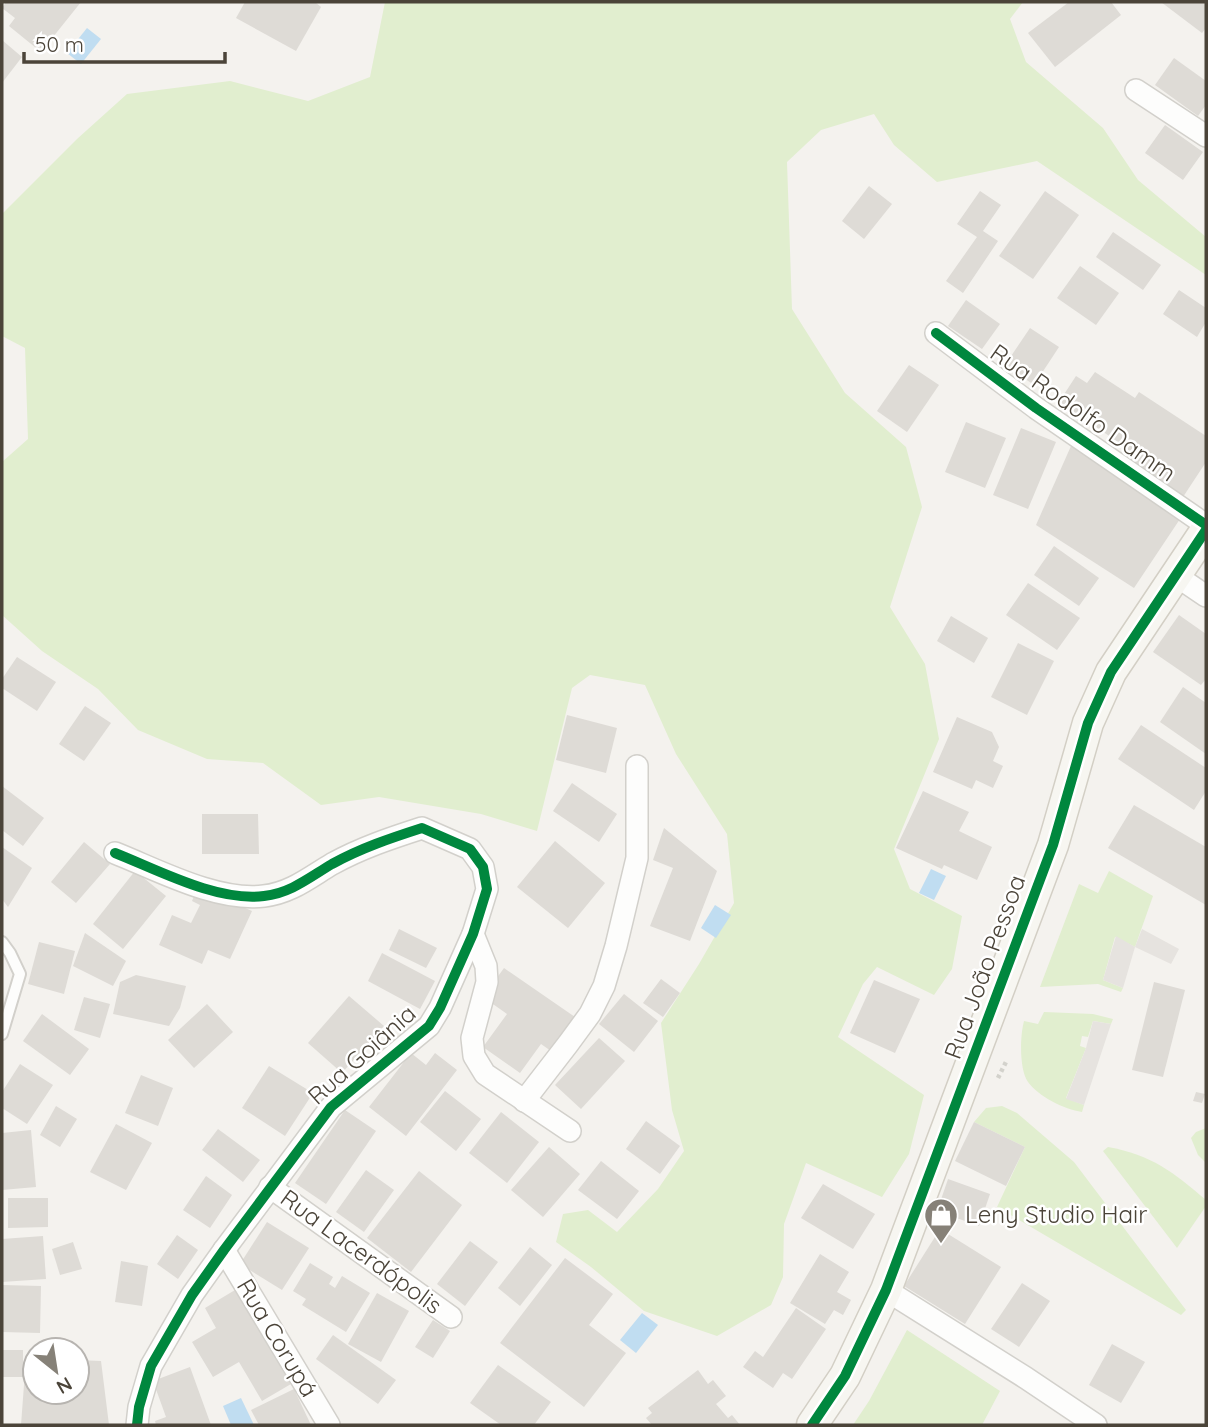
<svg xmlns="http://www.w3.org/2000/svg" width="1208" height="1427" font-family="Quicksand,sans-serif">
  <rect width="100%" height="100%" fill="#f4f2ee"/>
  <g fill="#e1eecf">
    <polygon points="385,2 1023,2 1010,19 1026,62 1103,128 1138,180 1206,237 1206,275 1037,161 937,182 894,145 874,114 821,130 787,162 792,309 845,393 906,447 922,507 890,607 925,664 939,739 894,849 910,889 962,916 952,969 934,995 877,967 863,984 838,1037 924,1095 909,1154 882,1197 806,1163 784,1224 783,1277 771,1305 717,1336 644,1311 591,1267 556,1242 563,1214 588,1210 617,1232 658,1189 684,1151 672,1110 661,1023 699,964 734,903 727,834 676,754 645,685 590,675 572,688 537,831 481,814 379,797 321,805 263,763 207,759 138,730 98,689 42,651 2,615 2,462 28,439 25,348 2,336 2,214 77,139 127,94 230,81 308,101 370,77"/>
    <polygon points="1109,871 1153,896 1135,947 1115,937 1103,980 1123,988 1121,992 1098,984 1040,987 1079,884 1098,893"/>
    <path d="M 1044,1012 L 1093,1014 L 1113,1019 L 1111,1024 L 1093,1021 L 1088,1037 L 1082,1036 L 1080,1046 L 1086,1048 L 1066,1098 L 1084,1105 L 1082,1112 C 1064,1109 1039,1097 1028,1082 C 1019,1069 1020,1036 1024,1021 L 1038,1024 Z"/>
    <polygon points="1002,1106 1017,1113 1074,1162 1186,1310 1181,1315 997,1207 1025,1147 974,1122 986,1108"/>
    <polygon points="1206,1128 1206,1163 1198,1155 1191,1138 1196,1132"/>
    <path d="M 1108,1147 C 1152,1155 1173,1172 1206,1200 L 1206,1206 L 1177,1248 L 1103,1151 Z"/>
    <polygon points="907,1330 1000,1391 982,1425 853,1425 869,1401"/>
  </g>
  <g fill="#e6e3df">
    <polygon points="1142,929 1179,949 1171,964 1135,947 1123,988 1103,980 1116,936 1135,947"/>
    <polygon points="1093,1021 1111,1024 1084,1105 1066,1099 1086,1048"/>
  </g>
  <g fill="#c0ddf1">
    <polygon points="87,28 101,39 81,64 67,53"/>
    <polygon points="931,869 946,876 934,900 919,893"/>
    <polygon points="715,905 731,915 716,938 701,928"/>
    <polygon points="642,1313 658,1325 636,1353 620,1340"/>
    <polygon points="241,1398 254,1425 231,1425 223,1406"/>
  </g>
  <g fill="#dedbd6">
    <polygon points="6,2 81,2 41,52 9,26 15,18 2,8"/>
    <polygon points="245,2 315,2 321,7 296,51 236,18"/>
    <polygon points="1069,2 1111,2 1121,15 1055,67 1028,33"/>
    <polygon points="1161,2 1206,2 1206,28 1202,33"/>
    <polygon points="2,40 22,57 2,83"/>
    <polygon points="1174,58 1206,81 1206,105 1198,116 1155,85"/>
    <polygon points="1165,125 1203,152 1183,180 1145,153"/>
    <polygon points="869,186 892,204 864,239 842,221"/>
    <polygon points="980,191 1001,205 983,231 998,241 963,293 946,281 977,237 957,224"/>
    <polygon points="1045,191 1079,215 1033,279 999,256"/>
    <polygon points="1113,232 1161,265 1143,290 1096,257"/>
    <polygon points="1080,266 1119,293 1096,325 1057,298"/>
    <polygon points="1179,290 1206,308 1206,322 1197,337 1163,314"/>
    <polygon points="966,300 1000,324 982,349 948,326"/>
    <polygon points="1030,328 1059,347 1034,385 1005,365"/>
    <polygon points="909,365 939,385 907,432 877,411"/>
    <polygon points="1095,372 1135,398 1139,392 1206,436 1206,462 1183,497 1121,456 1127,448 1059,402 1076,376 1087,383"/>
    <polygon points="966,422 1006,438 985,488 945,472"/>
    <polygon points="1021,428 1056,442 1028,509 993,495"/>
    <polygon points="1071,446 1180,519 1134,588 1036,525"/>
    <polygon points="1054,546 1099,578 1079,606 1034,575"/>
    <polygon points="1028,583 1080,618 1057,650 1006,615"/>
    <polygon points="1179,615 1206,634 1206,679 1201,685 1153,652"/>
    <polygon points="951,616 988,638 974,663 937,641"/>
    <polygon points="1018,643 1054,661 1027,715 991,697"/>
    <polygon points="17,657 56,682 37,711 2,688 2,679"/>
    <polygon points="1183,687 1206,703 1206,754 1160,722"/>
    <polygon points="85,706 111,723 84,761 59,744"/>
    <polygon points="567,715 617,728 606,773 556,760"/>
    <polygon points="957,717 992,732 999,747 993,761 1003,766 993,788 976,780 972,789 933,772"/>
    <polygon points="1141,725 1206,768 1206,791 1194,810 1118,759"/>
    <polygon points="572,783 617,814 599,842 553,811"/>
    <polygon points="2,786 44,818 23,846 2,830"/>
    <polygon points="923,791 969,812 959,831 992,847 977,880 944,865 942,869 896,848"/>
    <polygon points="1134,805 1206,847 1206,905 1108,848"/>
    <polygon points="202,814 258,814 259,854 202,854"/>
    <polygon points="664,828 717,871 690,941 650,926 673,868 653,860"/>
    <polygon points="555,841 605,883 568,928 517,887"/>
    <polygon points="84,842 110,864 76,903 51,882"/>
    <polygon points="2,847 32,868 8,907 2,899"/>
    <polygon points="135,871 166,896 123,949 93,924"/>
    <polygon points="198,887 252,911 230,959 208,950 202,964 159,945 172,915 191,923 200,905 192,901"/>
    <polygon points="399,929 437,948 426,968 389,950"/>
    <polygon points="85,933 126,961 113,986 73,966"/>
    <polygon points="39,942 75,951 64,994 28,984"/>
    <polygon points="382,953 435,981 420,1009 368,981"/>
    <polygon points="504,968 575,1017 551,1051 541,1044 520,1073 483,1047 507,1014 483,997"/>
    <polygon points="136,975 186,986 180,1008 169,1026 113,1014 120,982"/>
    <polygon points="661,979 680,993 663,1017 643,1003"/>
    <polygon points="874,980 920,999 895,1053 850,1033"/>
    <polygon points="1154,982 1185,990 1163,1077 1132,1070"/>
    <polygon points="624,994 658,1021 634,1052 599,1024"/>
    <polygon points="349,996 384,1026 342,1073 308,1043"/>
    <polygon points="84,997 110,1004 100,1038 74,1030"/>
    <polygon points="207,1004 233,1032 194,1068 168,1040"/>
    <polygon points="42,1014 89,1049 70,1075 23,1041"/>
    <polygon points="599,1038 625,1061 581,1109 555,1085"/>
    <polygon points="411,1053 426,1065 435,1053 457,1070 406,1136 369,1107"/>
    <polygon points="20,1064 53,1085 27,1124 2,1108 2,1092"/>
    <polygon points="269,1066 313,1093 285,1136 242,1108"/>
    <polygon points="141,1075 173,1088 158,1126 125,1113"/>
    <polygon points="445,1091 481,1119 456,1151 420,1122"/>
    <polygon points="1196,1092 1205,1094 1202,1103 1193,1101"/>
    <polygon points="56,1106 77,1119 60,1147 40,1135"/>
    <polygon points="345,1110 376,1131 326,1204 295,1183"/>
    <polygon points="501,1112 539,1142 507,1183 469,1153"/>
    <polygon points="646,1121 680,1146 660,1174 626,1149"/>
    <polygon points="974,1122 1025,1147 1006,1186 955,1161"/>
    <polygon points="116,1124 152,1143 126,1190 90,1172"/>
    <polygon points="218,1129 260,1160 243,1182 202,1150"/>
    <polygon points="31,1130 36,1187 2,1190 2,1133"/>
    <polygon points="549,1147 580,1174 543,1217 511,1190"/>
    <polygon points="601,1161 639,1191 617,1219 578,1190"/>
    <polygon points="366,1170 394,1190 364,1232 336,1212"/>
    <polygon points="419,1171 462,1205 411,1272 367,1238"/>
    <polygon points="206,1176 232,1195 210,1228 183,1210"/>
    <polygon points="948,1179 990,1194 979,1226 937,1211"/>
    <polygon points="823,1184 875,1214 853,1249 801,1218"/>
    <polygon points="8,1198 48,1198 48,1227 8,1228"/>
    <polygon points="267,1222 309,1248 282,1290 240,1264"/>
    <polygon points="940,1229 1001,1267 965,1324 904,1286"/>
    <polygon points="177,1235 198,1250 178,1279 157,1264"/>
    <polygon points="43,1236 46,1279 2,1282 2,1239"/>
    <polygon points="470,1241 498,1262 465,1306 437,1284"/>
    <polygon points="73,1242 82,1269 60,1275 52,1249"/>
    <polygon points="530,1247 552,1265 520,1306 498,1288"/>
    <polygon points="820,1254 849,1272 837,1292 851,1300 843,1315 834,1310 825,1324 790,1303"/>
    <polygon points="565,1258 613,1294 589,1325 626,1353 584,1407 500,1343"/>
    <polygon points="121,1261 148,1266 142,1306 115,1302"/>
    <polygon points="310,1263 333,1277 329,1284 335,1288 342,1276 370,1293 346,1332 302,1305 306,1299 293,1291"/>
    <polygon points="1022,1283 1050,1301 1019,1347 991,1329"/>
    <polygon points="3,1285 41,1286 40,1333 2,1332"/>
    <polygon points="235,1290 291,1384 262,1401 239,1362 213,1377 192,1342 216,1328 205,1308"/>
    <polygon points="377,1293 409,1311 381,1362 348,1344"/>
    <polygon points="796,1308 826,1329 792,1379 783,1373 773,1388 743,1367 755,1351 763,1357"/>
    <polygon points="433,1320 450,1331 433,1358 415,1347"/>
    <polygon points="333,1335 396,1380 378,1404 316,1359"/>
    <polygon points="1112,1344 1145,1362 1121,1403 1089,1385"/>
    <rect x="2" y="1350" width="21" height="27"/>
    <polygon points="26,1358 35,1358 35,1392 77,1392 77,1360 101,1361 109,1425 21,1425"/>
    <polygon points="498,1365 551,1402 534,1425 501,1425 470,1403"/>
    <polygon points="190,1367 211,1425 156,1425 155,1421 166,1417 153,1381"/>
    <polygon points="698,1370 708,1384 713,1380 726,1396 716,1404 728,1418 732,1415 740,1425 652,1425 646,1418 652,1413 648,1408"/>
    <polygon points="294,1389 311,1425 259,1425 251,1410"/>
  </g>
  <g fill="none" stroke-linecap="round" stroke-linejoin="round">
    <g stroke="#d2d0cb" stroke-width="14">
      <polyline id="lane" points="2,942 10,953 20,974 2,1034"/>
    </g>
    <g stroke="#d2d0cb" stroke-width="24">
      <g id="street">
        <polyline points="1136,90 1206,136"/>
        <polyline points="936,333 1036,408 1206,525"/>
        <polyline points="1175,575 1206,596"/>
        <path d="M 115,853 C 158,870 217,902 264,896 C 291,893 310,877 332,864 C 361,848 391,838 422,828 L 470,849 L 483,867 L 487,889 L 473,934 L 440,1008 L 429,1026 L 331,1107 L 224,1250 L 192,1295 L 151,1366 L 139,1407 L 137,1425"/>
        <polyline points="473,934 486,966 487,982 472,1038 474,1056 485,1074 570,1131"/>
        <polyline points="524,1101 568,1044 590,1014 604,986 616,946 637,858 637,766"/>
        <polyline points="270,1187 451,1317"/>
        <polyline points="224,1250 329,1425"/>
        <polyline points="886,1290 1026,1378 1096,1425"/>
      </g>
    </g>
    <g stroke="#d3cfc5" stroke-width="33">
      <polyline id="secondary" points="812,1425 845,1376 886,1290 1053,845 1088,723 1111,672 1206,530"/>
    </g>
    <polyline stroke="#d3d2cc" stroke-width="4.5" stroke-dasharray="3.5 3.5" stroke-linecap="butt" points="998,1078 1007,1060"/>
    <use href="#lane" stroke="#fdfdfc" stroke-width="10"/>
    <use href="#street" stroke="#fdfdfc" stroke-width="21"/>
    <use href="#secondary" stroke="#f7f6f1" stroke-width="30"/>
    <g stroke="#fff" stroke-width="15">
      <g id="cycleway">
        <polyline points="936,333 1036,408 1206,525"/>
        <path d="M 115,853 C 158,870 217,902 264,896 C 291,893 310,877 332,864 C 361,848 391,838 422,828 L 470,849 L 483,867 L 487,889 L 473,934 L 440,1008 L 429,1026 L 331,1107 L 224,1250 L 192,1295 L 151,1366 L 139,1407 L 137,1425"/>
        <polyline points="812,1425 845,1376 886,1290 1053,845 1088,723 1111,672 1206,530"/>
      </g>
    </g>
    <use href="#cycleway" stroke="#00873e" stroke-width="10"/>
  </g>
  <defs>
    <g id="shop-pin" transform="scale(1.75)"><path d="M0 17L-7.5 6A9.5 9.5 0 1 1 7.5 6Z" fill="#868178" stroke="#fff"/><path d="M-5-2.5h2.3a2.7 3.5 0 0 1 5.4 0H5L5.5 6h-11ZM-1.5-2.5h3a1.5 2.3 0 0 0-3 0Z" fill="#fff"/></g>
  </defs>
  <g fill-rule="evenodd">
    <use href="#shop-pin" x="941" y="1215"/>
  </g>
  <g text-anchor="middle" stroke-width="5" stroke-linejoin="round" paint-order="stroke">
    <g font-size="24" fill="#4b4439" stroke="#fff">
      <text transform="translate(1083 413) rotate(35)" y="8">Rua Rodolfo Damm</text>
      <text transform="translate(985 967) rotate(-70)" y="8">Rua João Pessoa</text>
      <text transform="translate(362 1055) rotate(-42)" y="8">Rua Goiânia</text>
      <text transform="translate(361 1252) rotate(36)" y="8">Rua Lacerdópolis</text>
      <text transform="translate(277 1338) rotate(59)" y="8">Rua Corupá</text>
    </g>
    <g font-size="24" fill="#4b4439" stroke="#fff" text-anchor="start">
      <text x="965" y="1223">Leny Studio Hair</text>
    </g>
  </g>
  <rect width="1208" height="1427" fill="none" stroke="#4b4439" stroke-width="7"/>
  <g transform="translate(56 1371) rotate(150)"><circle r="33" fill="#ffffff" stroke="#b7b4b0" stroke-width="2"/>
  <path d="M0-5L12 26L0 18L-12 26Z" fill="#868178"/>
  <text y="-10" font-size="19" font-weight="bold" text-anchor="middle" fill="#4b4439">N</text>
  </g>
  <path d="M24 52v10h201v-10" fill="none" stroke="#4b4439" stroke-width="3.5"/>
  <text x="35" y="52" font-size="21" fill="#4b4439" stroke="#ffffff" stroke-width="5" paint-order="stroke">50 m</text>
</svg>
